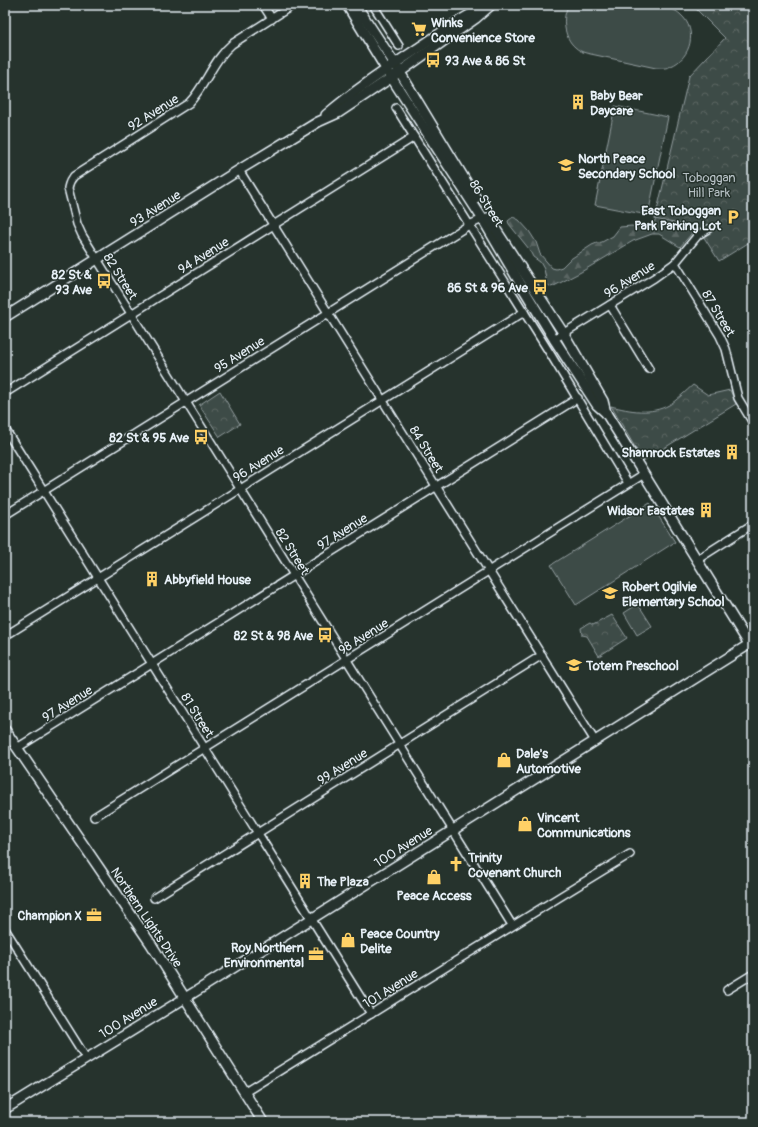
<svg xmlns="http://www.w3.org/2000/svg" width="758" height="1127" font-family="Pangolin,sans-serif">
  <defs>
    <pattern id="forest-firs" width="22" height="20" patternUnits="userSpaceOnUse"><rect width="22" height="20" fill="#3e4b47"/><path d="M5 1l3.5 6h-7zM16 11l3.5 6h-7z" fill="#5a6562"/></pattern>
    <pattern id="park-crowns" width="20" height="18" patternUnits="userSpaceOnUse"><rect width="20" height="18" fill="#3e4b47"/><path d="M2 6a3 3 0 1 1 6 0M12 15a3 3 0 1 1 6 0" fill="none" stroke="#5a6562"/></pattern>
  </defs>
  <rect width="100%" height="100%" fill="#26332d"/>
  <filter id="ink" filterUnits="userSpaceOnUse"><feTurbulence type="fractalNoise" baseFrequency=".025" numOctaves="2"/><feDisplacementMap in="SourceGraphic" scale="8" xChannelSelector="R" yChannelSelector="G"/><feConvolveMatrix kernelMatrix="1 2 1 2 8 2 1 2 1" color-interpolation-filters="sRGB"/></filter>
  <g filter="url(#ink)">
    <polygon fill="url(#forest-firs)" stroke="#939ea0" points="681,215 691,228 692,233 680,247 659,234 652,234 633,241 581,272 554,286 551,287 547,284 544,269 540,262 533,257 529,249 509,224 508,221 513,217 519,220 529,231 536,242 540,254 552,268 556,269 562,267 569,260 592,245 597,243 602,242 613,236 620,227 632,226 643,229 651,228 657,217"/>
    <g fill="url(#park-crowns)" stroke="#939ea0">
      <polygon points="692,5 753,5 753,240 719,261 698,228 655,219 689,76 725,38"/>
      <path d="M 693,385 L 708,395 L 730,390 L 736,404 L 643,461 L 611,406 C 630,411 651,415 669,405 C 676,401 686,391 693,385 Z"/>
      <polygon points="220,391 240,424 220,437 199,405"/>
      <polygon points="612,615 627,638 599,656 587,636 582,635 581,628 590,623 593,625"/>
    </g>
    <g fill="#3e4b47" stroke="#939ea0">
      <path d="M 569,5 L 659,5 C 667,7 675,9 681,15 C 698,30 691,58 671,66 C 666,69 661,68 656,68 L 586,53 C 582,52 578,50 575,47 C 564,38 561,17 569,5 Z"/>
      <polygon points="615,106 668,117 648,215 595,205"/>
      <polygon points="650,503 675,542 576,605 551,565"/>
      <polygon points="638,604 652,626 637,635 624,613"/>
    </g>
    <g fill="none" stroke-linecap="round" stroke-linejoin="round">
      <g stroke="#e8f1f8" stroke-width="10">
        <g id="minor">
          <polyline points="263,5 272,19"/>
          <path d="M 293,5 L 232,44 C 213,60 206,85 189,103 L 74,176 C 70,180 69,183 68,188 L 77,224 L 82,235 L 512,925"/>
          <polyline points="373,5 399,46"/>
          <polyline points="396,108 551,355 628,483"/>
          <polyline points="239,170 595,741"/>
          <polyline points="675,263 720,336 726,349 738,398 753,423"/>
          <polyline points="610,305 649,369"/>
          <polyline points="554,339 654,278 675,263 698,235 708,229"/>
          <polyline points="5,393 414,137"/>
          <polyline points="5,429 371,1014"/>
          <polyline points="5,515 469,225 487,217"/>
          <polyline points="698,559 753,524"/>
          <polyline points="5,636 524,312"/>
          <polyline points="17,748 578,398"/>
          <polyline points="94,817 644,474"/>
          <polyline points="154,898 542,655"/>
          <polyline points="5,929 86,1058"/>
          <polyline points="727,990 753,974"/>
          <path d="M 245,1092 C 373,1013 501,932 630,854"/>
        </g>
      </g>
      <g stroke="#e8f1f8" stroke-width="12">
        <g id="secondary">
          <polyline points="347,5 391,77 482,218 520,283 554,339 597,405 606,413 749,644"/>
          <polyline points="356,5 395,64 476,198"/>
          <path d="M 326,115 C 356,89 390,67 423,45 C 441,33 460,18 480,10"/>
          <polyline points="489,219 564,334 603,401 606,413"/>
          <polyline points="5,317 239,170 318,122 338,113 404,69 449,37 476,18 491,5"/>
          <polyline points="5,730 151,944 263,1122"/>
          <polyline points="5,1109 198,990 753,642"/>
        </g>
      </g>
      <use href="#minor" stroke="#26332d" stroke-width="7"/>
      <use href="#secondary" stroke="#26332d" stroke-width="9"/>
    </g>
  </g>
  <defs>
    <g id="supermarket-bare" transform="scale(1.2)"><path d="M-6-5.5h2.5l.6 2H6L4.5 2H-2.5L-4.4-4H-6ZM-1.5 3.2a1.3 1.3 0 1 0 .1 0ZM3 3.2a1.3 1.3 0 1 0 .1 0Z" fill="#ffd166" stroke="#26332d" stroke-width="2.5" paint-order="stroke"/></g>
    <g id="bus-bare" transform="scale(1.2)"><path d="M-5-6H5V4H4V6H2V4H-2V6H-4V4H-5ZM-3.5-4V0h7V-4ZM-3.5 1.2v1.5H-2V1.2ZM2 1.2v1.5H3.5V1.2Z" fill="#ffd166" stroke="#26332d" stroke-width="2.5" paint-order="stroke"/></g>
    <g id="building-bare" transform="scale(1.2)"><path d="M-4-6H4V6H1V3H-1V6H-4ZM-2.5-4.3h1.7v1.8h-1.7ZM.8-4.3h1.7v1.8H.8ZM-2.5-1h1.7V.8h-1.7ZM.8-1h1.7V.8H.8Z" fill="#ffd166" stroke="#26332d" stroke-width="2.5" paint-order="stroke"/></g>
    <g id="school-bare" transform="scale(1.2)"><path d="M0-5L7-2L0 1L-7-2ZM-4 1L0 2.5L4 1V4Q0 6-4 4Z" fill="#ffd166" stroke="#26332d" stroke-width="2.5" paint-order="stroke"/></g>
    <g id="parking-bare" transform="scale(1.2)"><path d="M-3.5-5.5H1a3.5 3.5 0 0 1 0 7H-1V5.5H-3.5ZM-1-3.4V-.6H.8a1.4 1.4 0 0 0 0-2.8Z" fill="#ffd166" stroke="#26332d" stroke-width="2.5" paint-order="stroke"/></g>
    <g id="shop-bare" transform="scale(1.2)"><path d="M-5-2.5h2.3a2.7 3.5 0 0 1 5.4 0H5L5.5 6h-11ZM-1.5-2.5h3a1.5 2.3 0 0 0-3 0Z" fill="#ffd166" stroke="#26332d" stroke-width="2.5" paint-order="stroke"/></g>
    <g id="church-bare" transform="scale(1.2)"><path d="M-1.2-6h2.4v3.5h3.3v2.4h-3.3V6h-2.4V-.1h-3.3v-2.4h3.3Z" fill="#ffd166" stroke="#26332d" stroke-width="2.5" paint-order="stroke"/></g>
    <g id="office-bare" transform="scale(1.2)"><path d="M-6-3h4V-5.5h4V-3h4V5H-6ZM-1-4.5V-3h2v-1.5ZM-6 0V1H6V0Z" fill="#ffd166" stroke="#26332d" stroke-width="2.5" paint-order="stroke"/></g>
  </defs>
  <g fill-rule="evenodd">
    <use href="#supermarket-bare" x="419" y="29"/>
    <use href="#bus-bare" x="433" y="60"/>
    <use href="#building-bare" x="578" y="102"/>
    <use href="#school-bare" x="566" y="165"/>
    <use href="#parking-bare" x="733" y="217"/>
    <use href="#bus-bare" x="104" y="281"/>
    <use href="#bus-bare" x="540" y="287"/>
    <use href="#bus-bare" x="201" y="437"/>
    <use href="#building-bare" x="732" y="452"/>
    <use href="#building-bare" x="706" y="510"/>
    <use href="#building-bare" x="152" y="579"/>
    <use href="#school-bare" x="610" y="593"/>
    <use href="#bus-bare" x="325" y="635"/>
    <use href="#school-bare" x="574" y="665"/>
    <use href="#shop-bare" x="504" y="760"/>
    <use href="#shop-bare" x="525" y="824"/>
    <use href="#church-bare" x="456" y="864"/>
    <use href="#shop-bare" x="434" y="877"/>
    <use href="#building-bare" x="305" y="881"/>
    <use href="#office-bare" x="94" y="915"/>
    <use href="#shop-bare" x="348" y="940"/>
    <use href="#office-bare" x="316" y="954"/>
  </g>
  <g text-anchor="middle" stroke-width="3" stroke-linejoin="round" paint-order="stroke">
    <g font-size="13" font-weight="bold" fill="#e8f1f8" stroke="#26332d" text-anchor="start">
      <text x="431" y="27">Winks<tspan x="431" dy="15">Convenience Store</tspan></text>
      <text x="445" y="65">93 Ave &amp; 86 St</text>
      <text x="590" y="100">Baby Bear<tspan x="590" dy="15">Daycare</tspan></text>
      <text x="578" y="163">North Peace<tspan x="578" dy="15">Secondary School</tspan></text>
      <text x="721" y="215" text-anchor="end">East Toboggan<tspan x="721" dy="15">Park Parking Lot</tspan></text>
      <text x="92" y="279" text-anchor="end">82 St &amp;<tspan x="92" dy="15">93 Ave</tspan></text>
      <text x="528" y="292" text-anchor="end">86 St &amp; 96 Ave</text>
      <text x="189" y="442" text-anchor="end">82 St &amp; 95 Ave</text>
      <text x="720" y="457" text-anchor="end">Shamrock Estates</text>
      <text x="694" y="515" text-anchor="end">Widsor Eastates</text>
      <text x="164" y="584">Abbyfield House</text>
      <text x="622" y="591">Robert Ogilvie<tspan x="622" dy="15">Elementary School</tspan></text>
      <text x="313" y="640" text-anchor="end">82 St &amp; 98 Ave</text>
      <text x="586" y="670">Totem Preschool</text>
      <text x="516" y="758">Dale's<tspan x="516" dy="15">Automotive</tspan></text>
      <text x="537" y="822">Vincent<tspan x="537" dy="15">Communications</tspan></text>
      <text x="468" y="862">Trinity<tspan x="468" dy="15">Covenant Church</tspan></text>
      <text x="317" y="886">The Plaza</text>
      <text x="434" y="900" text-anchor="middle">Peace Access</text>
      <text x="82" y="920" text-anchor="end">Champion X</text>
      <text x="360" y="938">Peace Country<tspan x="360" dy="15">Delite</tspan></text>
      <text x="304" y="952" text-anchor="end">Roy Northern<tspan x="304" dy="15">Environmental</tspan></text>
    </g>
    <g font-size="13" fill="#e8f1f8" stroke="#26332d">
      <text transform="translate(153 112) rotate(-32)" y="5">92 Avenue</text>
      <text transform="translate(487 203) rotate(58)" y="5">86 Street</text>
      <text transform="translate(155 208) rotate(-32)" y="5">93 Avenue</text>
      <text transform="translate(203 255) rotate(-32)" y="5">94 Avenue</text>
      <text transform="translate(121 276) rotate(58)" y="5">82 Street</text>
      <text transform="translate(629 279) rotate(-32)" y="5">96 Avenue</text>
      <text transform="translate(719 313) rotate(59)" y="5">87 Street</text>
      <text transform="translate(239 354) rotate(-32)" y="5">95 Avenue</text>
      <text transform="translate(427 449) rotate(58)" y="5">84 Street</text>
      <text transform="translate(258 463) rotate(-32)" y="5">96 Avenue</text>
      <text transform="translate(342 531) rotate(-32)" y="5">97 Avenue</text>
      <text transform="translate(293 551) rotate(58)" y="5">82 Street</text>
      <text transform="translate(363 636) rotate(-32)" y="5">98 Avenue</text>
      <text transform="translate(67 703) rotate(-32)" y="5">97 Avenue</text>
      <text transform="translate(198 715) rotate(58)" y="5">81 Street</text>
      <text transform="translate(342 766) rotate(-32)" y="5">99 Avenue</text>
      <text transform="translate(403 846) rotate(-32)" y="5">100 Avenue</text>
      <text transform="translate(147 917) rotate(56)" y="5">Northern Lights Drive</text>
      <text transform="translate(390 988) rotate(-32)" y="5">101 Avenue</text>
      <text transform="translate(128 1017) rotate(-32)" y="5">100 Avenue</text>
    </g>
    <g font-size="13" fill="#b5bfc3" stroke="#26332d">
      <text x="709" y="182">Toboggan<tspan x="709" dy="15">Hill Park</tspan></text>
    </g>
  </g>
  <rect width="758" height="1127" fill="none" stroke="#26332d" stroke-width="20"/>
  <rect x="10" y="10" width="738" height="1107" fill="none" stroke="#e8f1f8" stroke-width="1.5" filter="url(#ink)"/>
</svg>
